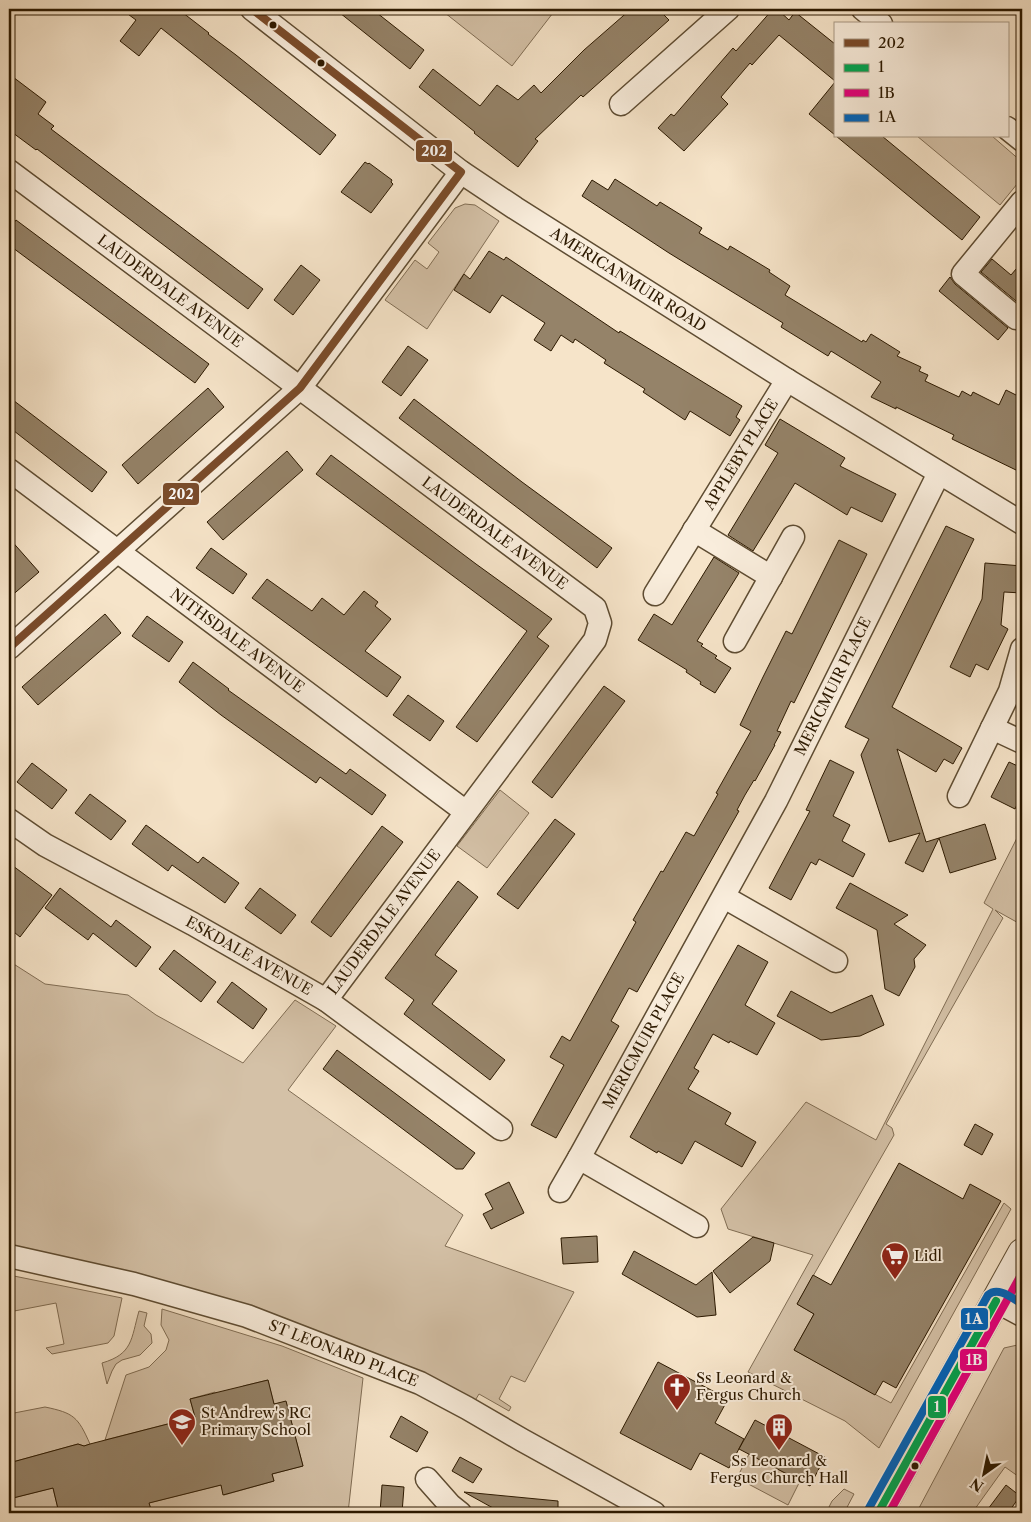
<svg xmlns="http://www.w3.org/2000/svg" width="1031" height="1522" font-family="'Libre Caslon Text',serif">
  <rect width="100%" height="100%" fill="#f6e4c9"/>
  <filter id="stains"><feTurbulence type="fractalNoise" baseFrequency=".004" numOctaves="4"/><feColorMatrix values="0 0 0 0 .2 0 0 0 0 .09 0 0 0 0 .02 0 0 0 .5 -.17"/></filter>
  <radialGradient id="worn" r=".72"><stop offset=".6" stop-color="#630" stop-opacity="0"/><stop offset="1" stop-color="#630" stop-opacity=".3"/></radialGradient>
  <g fill="#d4c1a7" stroke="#806d54">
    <polygon points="440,9 556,9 512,66"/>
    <polygon points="917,136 992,136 1022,162 1022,178 1000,205"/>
    <polygon points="465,204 475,205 499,221 427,329 385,300 415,260 427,269 439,252 428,243 455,208"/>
    <polygon points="500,790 529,813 487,868 457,846"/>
    <polygon points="1018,836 1022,838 1022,925 995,910 1003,918 886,1124 892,1128 894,1135 797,1304 814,1314 794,1350 891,1403 1004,1203 1011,1209 879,1448 845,1421 748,1372 813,1255 728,1229 721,1209 806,1102 876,1140 993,909 984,903"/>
    <polygon points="9,961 45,984 128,995 156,1015 243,1063 295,1000 336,1026 288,1090 463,1215 445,1246 574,1292 525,1382 511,1376 499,1399 511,1407 509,1411 479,1394 473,1404 9,1247"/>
    <polygon points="9,1275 122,1298 114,1336 108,1343 52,1354 46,1348 64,1344 56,1303 9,1312"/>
    <polygon points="162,1309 282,1346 363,1378 348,1513 152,1513 149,1503 221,1485 224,1495 274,1481 272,1474 303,1466 286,1402 274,1404 268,1380 243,1386 220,1411 215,1392 190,1399 195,1417 105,1440 126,1375 149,1367 166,1350 169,1340 161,1325"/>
    <path d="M 139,1311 L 147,1313 L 144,1326 L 151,1334 L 152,1343 L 140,1355 L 122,1360 L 116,1364 L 112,1371 L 107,1384 L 102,1363 C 133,1354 131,1339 139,1311 Z"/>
    <polygon points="1022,1344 1022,1479 1005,1467 972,1513 927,1513 919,1508 1004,1348"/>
    <path d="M 45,1407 C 74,1413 78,1417 90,1444 L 84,1446 L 78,1444 L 9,1463 L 9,1414 Z"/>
    <polygon points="749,1454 800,1481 788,1505 737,1478"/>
    <polygon points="53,1488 59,1513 9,1513 9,1499"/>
    <polygon points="844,1489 854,1494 844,1513 826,1513 832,1501"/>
  </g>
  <g fill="#958369" stroke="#2c1900">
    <polygon points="121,9 178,9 209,33 208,34 236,55 336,135 320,155 161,28 139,56 120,41 136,20"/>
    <polygon points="335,9 372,9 424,50 410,69"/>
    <polygon points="631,9 658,9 669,20 583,97 581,95 535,139 538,141 518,167 474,133 475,132 419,87 433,69 480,106 497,85 518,100 534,85 541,93 584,50"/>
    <polygon points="773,9 777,9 789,20 795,12 835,44 835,81 779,35 752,65 750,63 721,97 728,104 684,151 658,128 671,114 674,116 733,48 736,51"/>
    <polygon points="9,74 46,102 38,114 54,126 51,129 263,289 248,309 37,149 36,150 9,130"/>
    <polygon points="835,82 835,135 809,114"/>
    <polygon points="836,136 882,136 980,217 962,240"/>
    <polygon points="365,162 368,164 369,163 392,180 391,182 393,184 371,213 341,192"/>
    <polygon points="615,179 657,206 660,202 702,228 699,233 728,250 730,246 770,270 769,272 790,286 785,295 862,342 863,340 866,342 871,334 900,352 897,356 921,367 919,371 928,375 925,381 959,397 962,391 971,396 973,392 999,405 1006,390 1022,398 1022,456 1016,470 952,439 954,435 896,407 896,409 871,397 881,382 831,351 828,356 781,327 783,323 669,253 582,196 592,180 608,190"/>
    <polygon points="16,220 209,364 195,383 9,245 9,230"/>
    <polygon points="489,251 504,260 506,257 619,333 620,331 742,406 736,417 740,420 730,436 690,411 685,420 643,392 645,389 604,363 606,360 575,339 573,343 561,335 551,351 534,340 545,323 502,295 490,313 454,290 464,274 470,279"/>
    <polygon points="992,259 1011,275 1022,262 1022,306 981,272"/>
    <polygon points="301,265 320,280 293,315 274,300"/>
    <polygon points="950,277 955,284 1008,328 998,340 939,291"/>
    <polygon points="408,346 428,360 401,396 382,382"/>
    <polygon points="208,388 224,407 138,484 122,465"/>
    <polygon points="9,397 107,472 92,492 9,427"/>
    <polygon points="414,399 522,482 612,548 597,568 399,418"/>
    <polygon points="780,419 845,458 840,466 896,494 882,522 851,507 847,515 795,483 753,551 728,535 778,453 765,445"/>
    <polygon points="287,451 303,470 223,540 207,522"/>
    <polygon points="331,455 476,564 552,619 537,637 549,646 477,742 456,727 527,631 316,474"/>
    <polygon points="946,526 974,539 892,707 962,748 953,764 944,759 936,772 897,749 926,842 939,838 923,872 905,863 920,833 889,842 861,755 869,739 845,727"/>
    <polygon points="9,538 39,572 9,598"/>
    <polygon points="839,540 867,554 794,703 791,701 777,731 781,732 774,745 775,745 755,781 754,780 745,795 737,810 739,811 637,992 629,988 611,1021 619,1026 556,1138 531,1125 564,1065 550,1057 562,1036 570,1041 636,922 633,920 661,871 663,872 686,832 694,836 718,794 716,793 751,731 740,725 763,677 786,631 792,634"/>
    <polygon points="211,548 247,574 233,594 196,568"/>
    <polygon points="714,557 739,573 697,641 703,644 701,646 717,656 715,658 731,668 715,693 700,684 701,682 686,672 687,670 638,640 654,614 672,625"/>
    <polygon points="985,563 1022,566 1022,593 1004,592 1001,625 1008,629 988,670 976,664 970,677 950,667 982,599"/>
    <polygon points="267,579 312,611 322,598 344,615 364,591 378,602 375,606 391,619 365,651 401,677 387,697 252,598"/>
    <polygon points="105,614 121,633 38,705 22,687"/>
    <polygon points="147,616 183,642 169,662 132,636"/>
    <polygon points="193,662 229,689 228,690 346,774 350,769 386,795 372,815 320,777 316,783 221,715 179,682"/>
    <polygon points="604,686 625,701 552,798 532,782"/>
    <polygon points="408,695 444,721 430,741 393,715"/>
    <polygon points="830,760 854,772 833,816 850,825 842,841 865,854 853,877 819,859 816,865 811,862 791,900 769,888 810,811 806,810"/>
    <polygon points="1009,762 1022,768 1022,794 1015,809 991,797"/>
    <polygon points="32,763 67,790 52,809 17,782"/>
    <polygon points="90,794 126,821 111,840 75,813"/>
    <polygon points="555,819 575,834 518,909 497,894"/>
    <polygon points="985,824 996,859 950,873 939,838"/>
    <polygon points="146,825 198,863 203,857 239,883 225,903 172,865 168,871 132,844"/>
    <polygon points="382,826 403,842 331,937 311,922"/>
    <polygon points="9,863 52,895 20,937 9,928"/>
    <polygon points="458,881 478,897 437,952 435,955 457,971 432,1004 505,1060 490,1080 404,1014 414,1000 385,978"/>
    <polygon points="850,883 908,915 894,924 926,945 914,959 915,967 899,996 885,989 877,930 836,908"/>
    <polygon points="60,888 111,927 116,920 151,947 136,967 93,933 88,940 45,908"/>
    <polygon points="260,888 296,915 281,934 245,908"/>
    <polygon points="738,945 768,962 745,1005 775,1023 757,1055 730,1041 729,1043 713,1034 694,1068 699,1071 688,1089 731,1113 725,1124 756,1142 742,1167 695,1141 682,1164 658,1151 657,1153 630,1137"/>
    <polygon points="174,950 216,982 201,1002 159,969"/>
    <polygon points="232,982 267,1009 253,1029 217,1002"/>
    <polygon points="791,991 831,1013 872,995 884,1025 860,1036 821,1040 777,1016"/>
    <polygon points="337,1050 475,1153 463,1169 456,1169 323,1069"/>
    <polygon points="975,1124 993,1134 982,1155 964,1145"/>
    <polygon points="899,1163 963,1199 970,1184 1001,1201 896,1388 883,1381 875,1395 794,1350 814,1314 797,1304 813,1275 831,1285"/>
    <polygon points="509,1182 524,1213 491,1229 483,1214 493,1209 485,1194"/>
    <polygon points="597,1236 598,1262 563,1264 561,1238"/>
    <polygon points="753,1237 774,1243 770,1261 730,1293 713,1271"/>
    <polygon points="634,1251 696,1285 712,1272 716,1315 697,1317 622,1274"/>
    <polygon points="658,1362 728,1399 715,1423 744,1439 729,1468 700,1453 691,1470 620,1433"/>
    <polygon points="268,1380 274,1404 286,1401 303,1466 272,1474 274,1481 223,1495 221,1485 149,1503 152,1513 59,1513 53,1488 9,1499 9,1463 78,1444 84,1446 90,1444 195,1417 190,1399"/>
    <polygon points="401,1416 428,1432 417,1452 390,1437"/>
    <polygon points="755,1420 825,1457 810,1486 739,1449"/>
    <polygon points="460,1457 482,1469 473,1483 452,1471"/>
    <polygon points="382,1485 404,1487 402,1513 380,1513"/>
    <polygon points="1006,1485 1020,1496 1008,1513 985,1513"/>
    <polygon points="464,1492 558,1501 558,1513 502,1513"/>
  </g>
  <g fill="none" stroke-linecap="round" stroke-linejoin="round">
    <g stroke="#5e4c32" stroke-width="25">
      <g id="minor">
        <path id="s1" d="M 252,9 L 461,172 L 515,208 L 787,380 L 1022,523"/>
        <polyline points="863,9 881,24"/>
        <polyline points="621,104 728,9"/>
        <polyline points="1007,128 1022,140"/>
        <path id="s2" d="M 9,171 L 595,608 L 600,623 L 595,640 L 326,1000"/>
        <polyline points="1016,318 963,274 1022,202"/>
        <path id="s3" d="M 9,470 L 466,812"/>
        <polyline points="694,530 771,577"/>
        <path id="s4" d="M 655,594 L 787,380"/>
        <polyline points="735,641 793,537"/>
        <polyline points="9,648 300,388 461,172"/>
        <polyline points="992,728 1022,742"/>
        <polyline points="959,796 1010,691 1022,649"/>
        <path id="s5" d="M 9,820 L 45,845 L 193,924 L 326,1000 L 501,1129"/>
        <polyline points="724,897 836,961"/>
        <polyline points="560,1191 579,1158"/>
        <path id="s6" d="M 697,1226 L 579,1158 L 776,801 L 939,473"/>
        <path id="s7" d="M 9,1256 L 134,1284 L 247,1316 L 420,1383 L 467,1408 L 522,1440 L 654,1513"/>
        <polyline points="996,1301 1022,1315"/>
        <polyline points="427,1479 450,1505 460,1513"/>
      </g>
    </g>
    <g stroke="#5e4c32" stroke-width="30">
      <polyline id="tertiary" points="878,1513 1022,1253"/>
    </g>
    <use href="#minor" stroke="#f9eddc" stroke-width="22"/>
    <use href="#tertiary" stroke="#f9eddc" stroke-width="28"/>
    <g stroke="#f9eddc" stroke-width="11">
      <polyline id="bus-1" points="9,648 300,388 461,172 252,9"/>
    </g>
    <g stroke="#f9eddc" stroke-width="11">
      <polyline id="bus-2" points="878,1513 996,1301"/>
    </g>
    <g stroke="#f9eddc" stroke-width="11">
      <polyline id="bus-3" points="889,1513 1022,1273"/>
    </g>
    <g stroke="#f9eddc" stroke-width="11">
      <path id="bus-4" d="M 869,1508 L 988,1295 C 998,1286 1012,1298 1022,1304"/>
    </g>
    <use href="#bus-1" stroke="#7a4b2a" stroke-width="8"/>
    <use href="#bus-2" stroke="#00a651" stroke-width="8"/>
    <use href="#bus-3" stroke="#e5007d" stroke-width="8"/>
    <use href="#bus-4" stroke="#0065bd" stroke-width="8"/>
  </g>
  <defs>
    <g id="supermarket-pin" transform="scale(1.4375)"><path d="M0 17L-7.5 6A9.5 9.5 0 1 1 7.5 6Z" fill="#8f2418" stroke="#f9eddc"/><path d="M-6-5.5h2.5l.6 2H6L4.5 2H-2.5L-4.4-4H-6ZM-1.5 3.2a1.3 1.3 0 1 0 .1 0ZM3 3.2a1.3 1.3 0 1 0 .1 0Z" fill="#fff"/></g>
    <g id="church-pin" transform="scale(1.4375)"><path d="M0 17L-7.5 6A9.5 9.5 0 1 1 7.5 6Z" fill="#8f2418" stroke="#f9eddc"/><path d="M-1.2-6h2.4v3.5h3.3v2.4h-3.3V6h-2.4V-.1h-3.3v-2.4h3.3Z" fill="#fff"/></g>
    <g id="school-pin" transform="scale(1.4375)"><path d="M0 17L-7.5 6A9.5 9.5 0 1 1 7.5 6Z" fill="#8f2418" stroke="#f9eddc"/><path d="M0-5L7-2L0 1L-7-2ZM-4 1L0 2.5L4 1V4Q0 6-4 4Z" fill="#fff"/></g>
    <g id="building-pin" transform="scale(1.4375)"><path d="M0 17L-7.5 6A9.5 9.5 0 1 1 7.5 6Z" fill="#8f2418" stroke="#f9eddc"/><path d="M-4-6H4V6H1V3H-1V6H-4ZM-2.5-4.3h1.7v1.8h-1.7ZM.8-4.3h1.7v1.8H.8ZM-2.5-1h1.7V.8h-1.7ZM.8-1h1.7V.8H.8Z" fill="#fff"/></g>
  </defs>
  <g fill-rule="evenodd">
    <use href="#supermarket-pin" x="895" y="1256"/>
    <use href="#church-pin" x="677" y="1387"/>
    <use href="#school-pin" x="182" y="1422"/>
    <use href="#building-pin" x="779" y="1427"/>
  </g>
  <g fill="#2c1900" stroke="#f9eddc" stroke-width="2">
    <circle cx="273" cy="25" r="4.5"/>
    <circle cx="321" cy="63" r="4.5"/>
    <circle cx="915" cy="1466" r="4.5"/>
  </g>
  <g text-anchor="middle" stroke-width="4" stroke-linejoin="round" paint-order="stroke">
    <g font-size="15" fill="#2c1900" stroke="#f9eddc">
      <text dy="5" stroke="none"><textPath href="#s1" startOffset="464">AMERICANMUIR ROAD</textPath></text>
      <text dy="5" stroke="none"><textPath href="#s2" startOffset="201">LAUDERDALE AVENUE</textPath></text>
      <text dy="5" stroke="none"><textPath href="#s4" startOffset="164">APPLEBY PLACE</textPath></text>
      <text dy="5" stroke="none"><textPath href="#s2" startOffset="606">LAUDERDALE AVENUE</textPath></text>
      <text dy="5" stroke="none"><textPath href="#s3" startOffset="285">NITHSDALE AVENUE</textPath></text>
      <text dy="5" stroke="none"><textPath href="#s6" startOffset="672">MERICMUIR PLACE</textPath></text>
      <text transform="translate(384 922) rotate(-53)" y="5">LAUDERDALE AVENUE</text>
      <text dy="5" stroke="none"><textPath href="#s5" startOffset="276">ESKDALE AVENUE</textPath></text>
      <text dy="5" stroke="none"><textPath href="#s6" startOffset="270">MERICMUIR PLACE</textPath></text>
      <text dy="5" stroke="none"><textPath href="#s7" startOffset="349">ST LEONARD PLACE</textPath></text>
    </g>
    <g font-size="15" fill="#2c1900" stroke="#f9eddc" text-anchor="start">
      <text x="914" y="1261">Lidl</text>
      <text x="696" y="1383">Ss Leonard &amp;<tspan x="696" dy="17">Fergus Church</tspan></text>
      <text x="201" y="1418">St Andrew's RC<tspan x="201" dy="17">Primary School</tspan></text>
      <text x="779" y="1466" text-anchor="middle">Ss Leonard &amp;<tspan x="779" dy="17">Fergus Church Hall</tspan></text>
    </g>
  </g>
  <g stroke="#f9eddc" stroke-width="2">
    <rect x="415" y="139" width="38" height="24" rx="5" fill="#7a4b2a"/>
    <rect x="162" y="482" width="38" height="24" rx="5" fill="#7a4b2a"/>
    <rect x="960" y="1307" width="29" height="24" rx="5" fill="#0065bd"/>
    <rect x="959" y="1348" width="29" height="24" rx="5" fill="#e5007d"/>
    <rect x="927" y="1395" width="20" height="24" rx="5" fill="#00a651"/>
  </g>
  <g font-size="14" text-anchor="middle" font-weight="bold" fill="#fff">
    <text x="434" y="156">202</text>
    <text x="181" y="499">202</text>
    <text x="974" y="1324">1A</text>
    <text x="974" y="1365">1B</text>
    <text x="937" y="1412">1</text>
  </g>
  <rect width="1031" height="1522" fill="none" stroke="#f6e4c9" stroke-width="30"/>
  <rect x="10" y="10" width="1011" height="1502" fill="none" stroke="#2c1900" stroke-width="2.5"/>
  <rect x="15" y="15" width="1001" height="1492" fill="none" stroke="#2c1900"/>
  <rect x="834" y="22" width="175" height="115" fill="#f9eddc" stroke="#a79884"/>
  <rect x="844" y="39" width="25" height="8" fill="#7a4b2a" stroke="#a79884"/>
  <text x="878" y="48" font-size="15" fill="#2c1900">202</text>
  <rect x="844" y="64" width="25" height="8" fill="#00a651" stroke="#a79884"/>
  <text x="878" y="72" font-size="15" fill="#2c1900">1</text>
  <rect x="844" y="89" width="25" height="8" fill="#e5007d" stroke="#a79884"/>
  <text x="878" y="98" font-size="15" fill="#2c1900">1B</text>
  <rect x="844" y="114" width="25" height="8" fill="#0065bd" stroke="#a79884"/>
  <text x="878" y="122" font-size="15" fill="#2c1900">1A</text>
  <g transform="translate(984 1474) rotate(213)" stroke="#f9eddc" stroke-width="4" paint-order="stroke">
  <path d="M0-4L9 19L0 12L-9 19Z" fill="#2c1900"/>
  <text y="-8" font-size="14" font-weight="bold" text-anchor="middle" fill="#2c1900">N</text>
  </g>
  <rect width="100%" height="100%" filter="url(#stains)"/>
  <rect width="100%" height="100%" fill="url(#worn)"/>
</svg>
